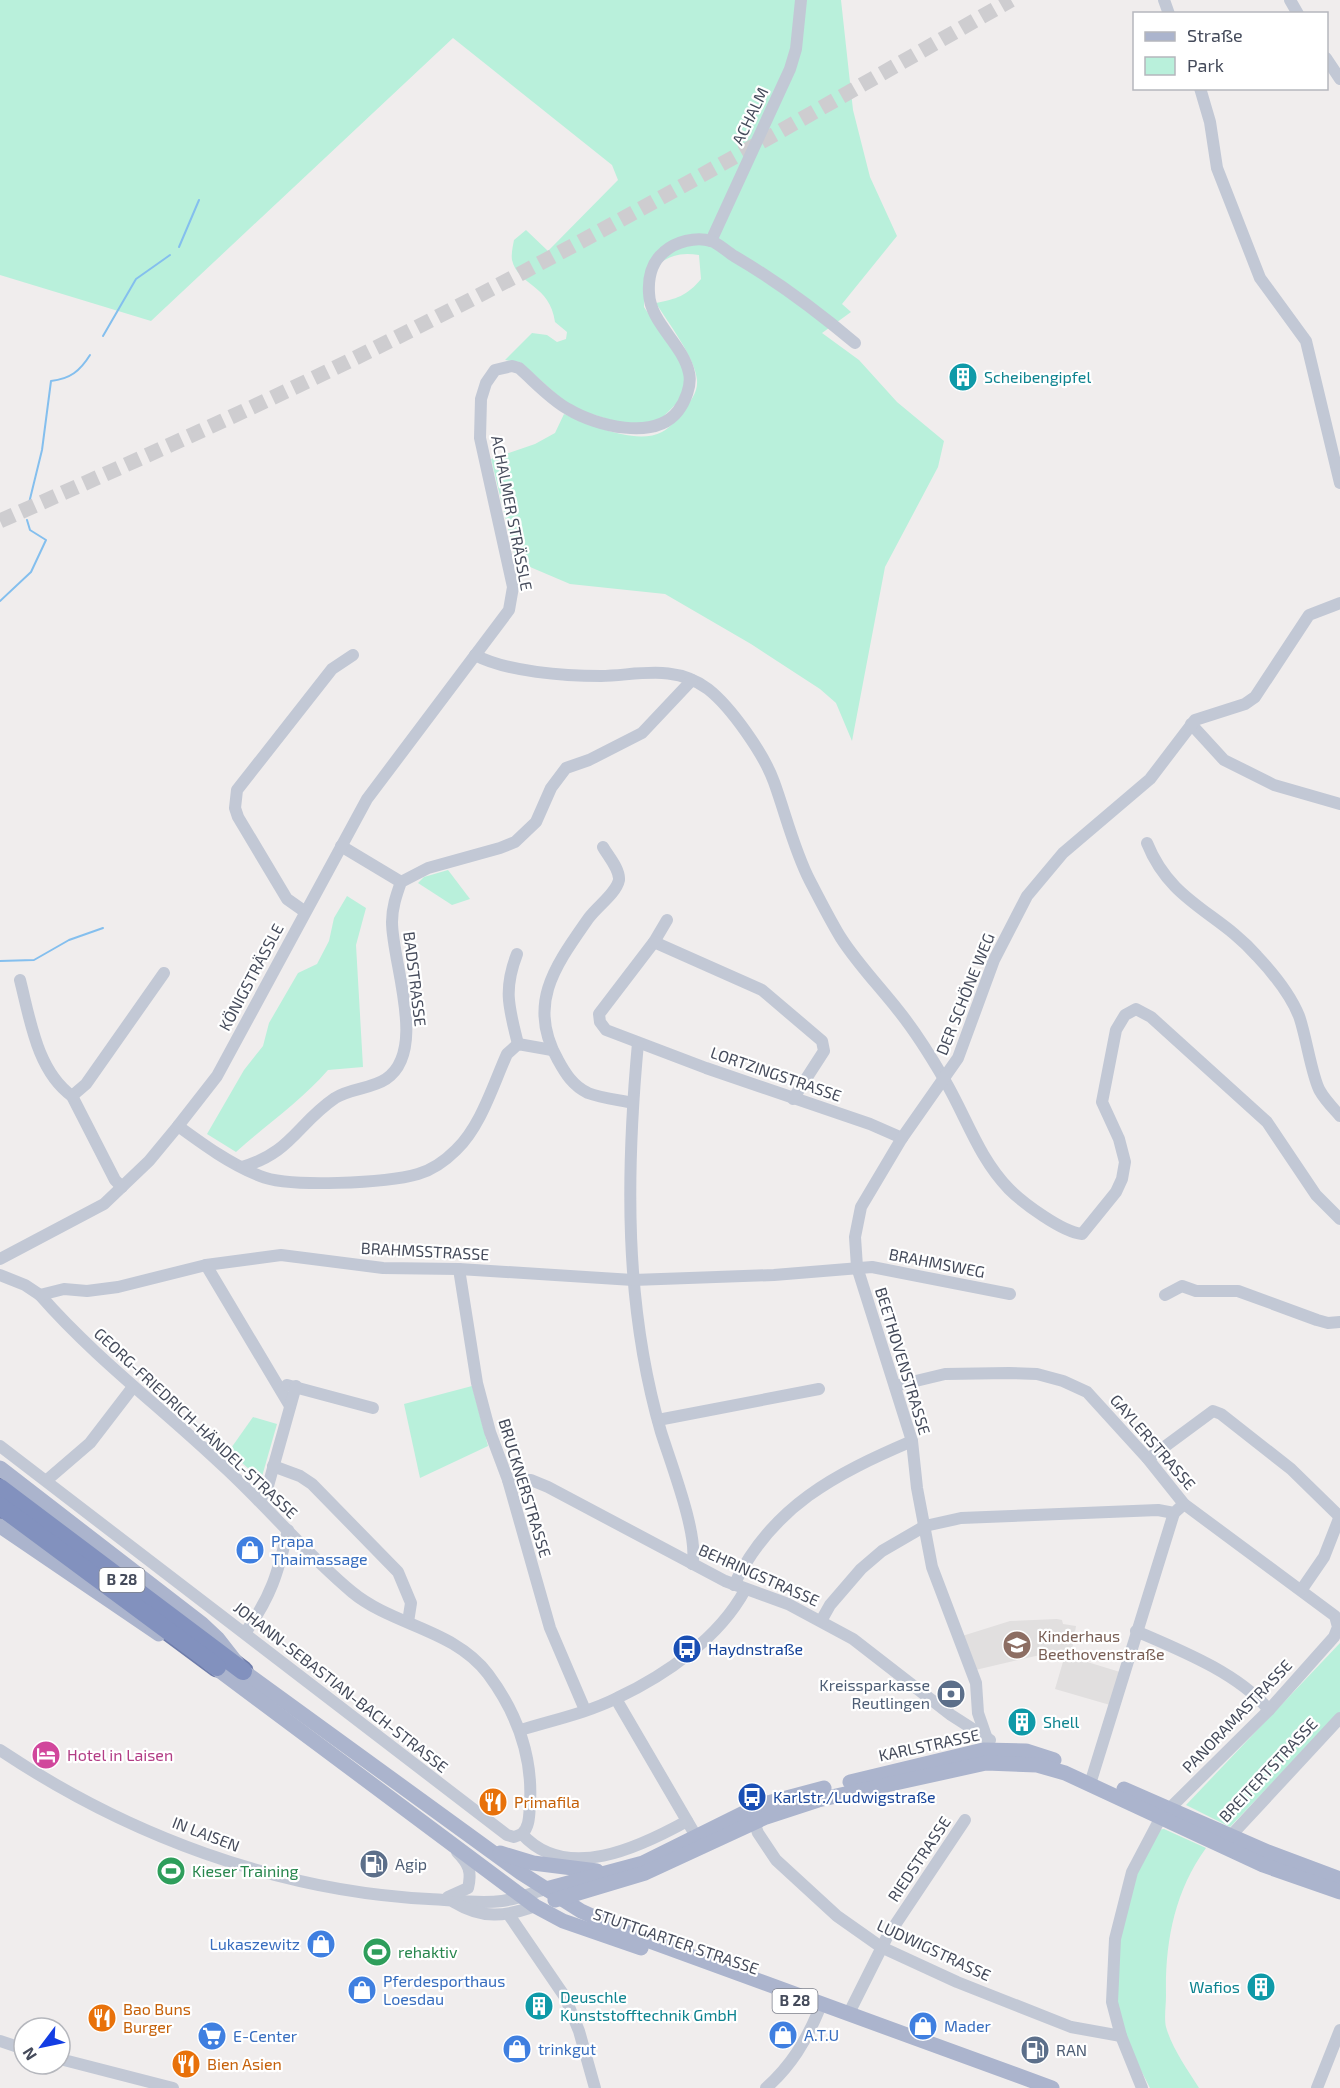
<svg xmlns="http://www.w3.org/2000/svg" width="1340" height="2088" font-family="'Exo 2',sans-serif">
  <rect width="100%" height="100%" fill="#f0eded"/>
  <polygon fill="#e1dfdf" points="1057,1619 1062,1620 1063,1624 1076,1626 1071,1657 1120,1672 1110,1705 1055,1689 1065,1655 1053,1652 971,1671 959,1637 1010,1621"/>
  <g fill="#b9f0db">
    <path d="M 0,0 L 841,0 L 853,110 L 870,177 L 897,236 L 842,304 L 851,312 L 822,333 L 859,360 L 897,402 L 944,441 L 938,467 L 885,567 L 852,741 L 836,703 L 820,689 L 751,644 L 665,594 L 570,584 L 516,561 L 491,459 L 535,444 L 555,433 L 564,414 C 589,424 636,446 662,432 C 671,427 679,417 685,409 C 691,400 698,392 697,380 C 695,357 668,323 656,303 C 676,299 687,296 701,279 L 699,255 C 674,251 663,259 645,276 L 644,307 L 688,374 L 680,400 L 658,422 L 624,424 L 572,408 L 520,362 L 505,360 L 532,333 L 547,335 L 557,342 L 566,339 L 567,332 L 555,322 C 550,284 518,286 512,260 C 511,254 513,245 514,240 L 526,230 L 548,251 L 618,180 L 612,165 L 453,38 L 151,321 L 0,275 Z"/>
    <polygon points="448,870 470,899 452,905 418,883 424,877"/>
    <path d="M 347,896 L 366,908 L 356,945 L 363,1067 L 328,1070 C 300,1102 267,1124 236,1152 L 207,1134 L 244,1070 L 263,1046 L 269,1023 L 298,973 L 317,964 L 329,941 L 334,918 Z"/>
    <polygon points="472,1386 488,1446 420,1478 404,1404"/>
    <polygon points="253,1417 277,1424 261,1480 229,1451"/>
    <polygon points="1340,1643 1340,1712 1230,1827 1186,1805"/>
    <path d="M 1164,1829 L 1206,1848 C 1174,1892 1165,1943 1166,1995 C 1166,2005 1164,2018 1166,2027 C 1172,2048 1187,2069 1199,2088 L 1150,2088 L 1124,2037 L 1115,2002 L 1117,1941 L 1135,1873 L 1156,1830 Z"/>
  </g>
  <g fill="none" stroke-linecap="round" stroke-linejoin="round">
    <g stroke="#84bfee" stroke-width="2">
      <polyline points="179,247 199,200"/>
      <polyline points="103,336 136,279 170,255"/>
      <path d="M 29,503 L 42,450 L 51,381 C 70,379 80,371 90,355"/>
      <polyline points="0,601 31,572 46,540 30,530 27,520"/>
      <polyline points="0,961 34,960 69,940 103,928"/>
    </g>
    <path stroke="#cecdd0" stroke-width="15" stroke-dasharray="15 8" stroke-linecap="butt" d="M 0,521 C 146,456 293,391 435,318 C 631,218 821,108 1011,0"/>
    <g stroke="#6e7caa" stroke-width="21">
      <g id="highway">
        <polyline points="0,1488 243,1671"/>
        <polyline points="0,1506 217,1667"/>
      </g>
    </g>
    <g stroke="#c2c8d5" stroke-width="12">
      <polyline points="1164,0 1169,14"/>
      <polyline points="1290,0 1298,14"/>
      <polyline points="1326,58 1340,79"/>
      <polyline points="1200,88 1210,122 1217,168 1260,278 1306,341 1340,483"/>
      <polyline points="711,241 790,69 796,49 801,0"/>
      <path d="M 475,655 C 507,672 565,676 601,676 C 639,675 675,664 708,689 C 731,707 764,754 774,782 C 786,815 794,850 810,881 C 820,900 830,920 841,938 C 857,963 879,986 898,1010 C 915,1031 930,1055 944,1079 C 966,1116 978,1157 1009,1189 C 1023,1203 1062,1232 1082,1234 L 1116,1192 L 1122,1179 L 1125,1162 L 1119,1139 L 1102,1102 L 1116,1030 L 1125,1015 L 1136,1009 L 1151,1017 L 1267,1122 L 1316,1195 L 1340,1219"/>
      <polyline points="1191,724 1224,760 1274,785 1340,804"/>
      <path d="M 1147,843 C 1171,903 1219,912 1257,956 C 1272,972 1291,996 1299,1016 C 1306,1035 1312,1078 1320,1091 C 1325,1100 1333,1108 1340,1116"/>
      <polyline points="341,846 401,882"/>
      <path d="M 603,847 C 608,856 620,869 619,880 C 616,894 596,907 588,919 C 556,965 526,1004 558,1060 C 565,1073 573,1086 588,1093 C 601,1098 619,1100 633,1103"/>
      <polyline points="304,911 287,899 238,817 235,808 237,790 332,669 353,655"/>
      <polyline points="667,920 654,942 599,1014 600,1022 606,1030 706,1068 870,1124 902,1138"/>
      <polyline points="654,942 762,990 822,1041 824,1051 793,1099"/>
      <path d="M 517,954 C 503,990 509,1008 518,1044"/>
      <path d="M 20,980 C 30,1019 37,1071 72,1096 L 115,1180 L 122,1187"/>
      <path d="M 638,1043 C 626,1173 624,1305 661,1432 C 670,1461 700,1538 692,1564"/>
      <polyline points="72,1096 86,1084 164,973"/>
      <path d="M 178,1126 C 204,1145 230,1164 260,1176 C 288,1188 387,1183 418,1174 C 432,1170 446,1160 456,1150 C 481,1126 493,1085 507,1054 L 518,1044 L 552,1050"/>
      <path d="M 242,1167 C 291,1153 297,1124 335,1098 C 351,1088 371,1089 386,1079 C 428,1051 392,963 392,922 C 392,908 396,896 401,882 L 428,868 L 500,848 L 515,842 L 536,822 L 551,788 L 566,768 L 589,760 L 642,733 L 692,680"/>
      <path d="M 0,1259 L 104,1204 L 149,1161 L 178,1126 L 217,1076 L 367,799 L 509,610 L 513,587 L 480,438 L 481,399 L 486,383 L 495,370 L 512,366 L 519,368 C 535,382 550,399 568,409 C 596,426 655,441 678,411 C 685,402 692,385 689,373 C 683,344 650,323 649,293 C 648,277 652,262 664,252 C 675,242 696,236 711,241 C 718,243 726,251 734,256 C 777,281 817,311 855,343"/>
      <polyline points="206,1265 290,1406"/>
      <polyline points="459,1269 477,1383 490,1432 508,1480 550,1628 585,1710"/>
      <path d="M 0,1275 L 25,1285 L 40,1295 C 95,1358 162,1408 222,1465 C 267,1506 306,1554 352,1592 C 393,1626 454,1629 488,1674 C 517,1713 533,1755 530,1804 C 529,1815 530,1826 522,1834"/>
      <polyline points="40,1295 64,1289 87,1291 118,1287 206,1265 281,1255 383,1268 459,1269 633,1280 774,1275 872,1267 1010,1294"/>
      <polyline points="1165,1295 1182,1286 1196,1291 1238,1291 1317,1320 1328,1323 1340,1322"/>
      <polyline points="287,1385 373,1408"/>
      <polyline points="895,1386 945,1374 1009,1373 1037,1374 1063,1381 1087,1392 1148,1459 1184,1504 1335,1616 1338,1627 1334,1637 1269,1710 1161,1817 1132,1872 1115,1939 1112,2002 1121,2036 1142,2088"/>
      <polyline points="658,1420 819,1389"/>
      <polyline points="0,1446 507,1835 514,1837 522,1834"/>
      <polyline points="1148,1459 1213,1411 1221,1414 1291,1469 1340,1517"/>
      <polyline points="273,1466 300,1476 312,1484 398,1572 411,1603 408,1622"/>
      <polyline points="47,1480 90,1443 133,1387"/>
      <polyline points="508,1480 531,1480 548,1487 725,1581 788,1604 853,1639 951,1715 990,1740"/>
      <polyline points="260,1500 268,1486 296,1386"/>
      <path d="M 734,1585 C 772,1506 835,1474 912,1441"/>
      <polyline points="1302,1589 1324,1557 1340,1516"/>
      <polyline points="821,1621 830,1605 861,1569 882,1551 925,1526 961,1518 1158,1510 1174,1513 1184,1504"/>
      <path d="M 1136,1631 C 1180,1650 1238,1673 1269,1710"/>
      <path d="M 245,1633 C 271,1597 278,1573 288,1530"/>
      <polyline points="616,1699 700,1843"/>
      <path d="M 521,1730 C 553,1720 587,1713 617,1698 C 666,1675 719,1638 745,1590"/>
      <polyline points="987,1739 978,1713 976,1683 932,1567 917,1488 912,1441 857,1267 855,1237 861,1207 902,1138 958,1058 994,960 1027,896 1063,853 1150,779 1195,720 1245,704 1255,697 1309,615 1340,603"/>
      <path d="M 0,1750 C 127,1835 276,1891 429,1899 C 454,1900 477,1904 502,1901 C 517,1899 532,1893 546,1889"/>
      <polyline points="1090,1784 1174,1513"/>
      <polyline points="751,1814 758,1833 776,1860 837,1916 881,1947 957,1982 1071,2027 1121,2036"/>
      <path d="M 522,1834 C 566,1883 640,1847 687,1821"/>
      <polyline points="1225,1842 1340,1718"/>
      <path d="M 448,1897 L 468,1888 C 472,1872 469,1864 457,1852"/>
      <path d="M 454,1902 C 482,1919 505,1917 535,1906"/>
      <polyline points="509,1915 565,1997 579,2031 595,2088"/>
      <polyline points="849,2013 887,1937 965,1820"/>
      <polyline points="0,2041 24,2049"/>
      <polyline points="60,2059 173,2088"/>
      <path d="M 766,2088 C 791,2066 806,2041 819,2010"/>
      <polyline points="1317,2088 1340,2030"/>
    </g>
    <g stroke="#abb4cd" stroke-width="15">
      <polyline points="0,1468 202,1624 218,1639 243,1671 521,1873 581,1911 633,1935 1052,2088"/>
      <polyline points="0,1526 159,1634"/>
      <polyline points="208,1662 535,1906 563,1921 641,1948"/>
      <polyline points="850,1782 983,1750 1026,1751 1054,1760"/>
      <polyline points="1124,1789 1268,1852 1340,1879"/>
      <polyline points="500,1853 533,1863 597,1871"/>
      <polyline points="546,1889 643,1863 760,1805 824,1788"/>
      <polyline points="555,1900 645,1873 766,1817 818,1800 986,1763 1037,1765 1065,1773 1263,1865 1340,1892"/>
    </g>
    <use href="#highway" stroke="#8291be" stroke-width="18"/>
  </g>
  <defs>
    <g id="building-disc" transform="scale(1.5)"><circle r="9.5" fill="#0f9aa8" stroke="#fff"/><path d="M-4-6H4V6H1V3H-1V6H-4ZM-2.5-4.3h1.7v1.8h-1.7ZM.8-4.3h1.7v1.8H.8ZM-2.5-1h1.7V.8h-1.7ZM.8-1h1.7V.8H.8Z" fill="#fff"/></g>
    <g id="shop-disc" transform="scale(1.5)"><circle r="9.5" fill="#3f7fe0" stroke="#fff"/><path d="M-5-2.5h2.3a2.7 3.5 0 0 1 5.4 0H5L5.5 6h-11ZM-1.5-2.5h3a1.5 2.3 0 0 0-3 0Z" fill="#fff"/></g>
    <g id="school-disc" transform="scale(1.5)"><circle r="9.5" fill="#8d6e63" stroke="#fff"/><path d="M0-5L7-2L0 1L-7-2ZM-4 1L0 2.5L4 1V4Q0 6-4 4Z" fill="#fff"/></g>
    <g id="bus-disc" transform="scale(1.5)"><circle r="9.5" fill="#1a4fb4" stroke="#fff"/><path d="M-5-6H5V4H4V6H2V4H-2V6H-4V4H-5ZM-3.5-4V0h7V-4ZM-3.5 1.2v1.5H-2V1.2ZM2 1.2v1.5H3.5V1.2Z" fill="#fff"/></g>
    <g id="bank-disc" transform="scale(1.5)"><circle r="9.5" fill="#5c6f8a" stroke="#fff"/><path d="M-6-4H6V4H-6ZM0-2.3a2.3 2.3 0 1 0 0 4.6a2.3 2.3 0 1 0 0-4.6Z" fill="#fff"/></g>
    <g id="hotel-disc" transform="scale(1.5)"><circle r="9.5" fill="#d1479c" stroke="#fff"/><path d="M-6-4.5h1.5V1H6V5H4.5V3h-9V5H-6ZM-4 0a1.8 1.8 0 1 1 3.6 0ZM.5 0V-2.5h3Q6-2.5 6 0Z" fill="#fff"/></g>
    <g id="restaurant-disc" transform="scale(1.5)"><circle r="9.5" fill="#e8710a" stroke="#fff"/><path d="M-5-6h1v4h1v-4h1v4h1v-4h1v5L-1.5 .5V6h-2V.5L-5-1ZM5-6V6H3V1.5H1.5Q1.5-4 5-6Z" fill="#fff"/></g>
    <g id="fuel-disc" transform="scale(1.5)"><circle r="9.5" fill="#5c6f8a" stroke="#fff"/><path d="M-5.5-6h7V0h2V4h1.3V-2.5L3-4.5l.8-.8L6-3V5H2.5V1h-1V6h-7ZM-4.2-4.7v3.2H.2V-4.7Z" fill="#fff"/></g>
    <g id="stadium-disc" transform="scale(1.5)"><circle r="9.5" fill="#2e9e5b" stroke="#fff"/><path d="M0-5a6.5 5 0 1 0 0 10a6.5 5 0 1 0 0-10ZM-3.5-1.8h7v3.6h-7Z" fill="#fff"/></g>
    <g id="supermarket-disc" transform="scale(1.5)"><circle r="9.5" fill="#3f7fe0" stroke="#fff"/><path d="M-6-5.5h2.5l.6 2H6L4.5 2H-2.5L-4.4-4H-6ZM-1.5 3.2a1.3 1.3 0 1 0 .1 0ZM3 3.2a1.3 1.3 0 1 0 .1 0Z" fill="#fff"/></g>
  </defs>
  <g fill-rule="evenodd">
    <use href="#building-disc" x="963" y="377"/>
    <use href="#shop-disc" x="250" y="1550"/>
    <use href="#school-disc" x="1017" y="1645"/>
    <use href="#bus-disc" x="687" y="1649"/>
    <use href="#bank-disc" x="951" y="1694"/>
    <use href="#building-disc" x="1022" y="1722"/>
    <use href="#hotel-disc" x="46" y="1755"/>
    <use href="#bus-disc" x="752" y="1797"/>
    <use href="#restaurant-disc" x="493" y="1802"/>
    <use href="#fuel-disc" x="374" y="1864"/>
    <use href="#stadium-disc" x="171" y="1871"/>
    <use href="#shop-disc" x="321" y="1944"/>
    <use href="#stadium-disc" x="377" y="1952"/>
    <use href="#building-disc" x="1261" y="1987"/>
    <use href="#shop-disc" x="362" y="1990"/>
    <use href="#building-disc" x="539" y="2006"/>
    <use href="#restaurant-disc" x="102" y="2018"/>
    <use href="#shop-disc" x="923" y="2026"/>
    <use href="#shop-disc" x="783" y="2035"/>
    <use href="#supermarket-disc" x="212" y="2036"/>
    <use href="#shop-disc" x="517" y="2049"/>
    <use href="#fuel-disc" x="1035" y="2050"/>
    <use href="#restaurant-disc" x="186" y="2064"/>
  </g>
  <g text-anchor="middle" stroke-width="4.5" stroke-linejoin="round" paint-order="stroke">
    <g fill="#fff" stroke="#7d818c" stroke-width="1.5">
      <rect x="99.5" y="1568" width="45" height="24" rx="4.5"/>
      <rect x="772.5" y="1989" width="45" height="24" rx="4.5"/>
    </g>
    <g font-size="15" font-weight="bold" fill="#454b5b">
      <text x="122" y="1585">B 28</text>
      <text x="795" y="2006">B 28</text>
    </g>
    <g font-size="16" fill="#454b5b" stroke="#fff">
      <text transform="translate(750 116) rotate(-64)" y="6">ACHALM</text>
      <text transform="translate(512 513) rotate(79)" y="6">ACHALMER STRÄSSLE</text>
      <text transform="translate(251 977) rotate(-62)" y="6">KÖNIGSTRÄSSLE</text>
      <text transform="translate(415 979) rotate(83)" y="6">BADSTRASSE</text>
      <text transform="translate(965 994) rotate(-68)" y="6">DER SCHÖNE WEG</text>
      <text transform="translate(776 1074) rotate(19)" y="6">LORTZINGSTRASSE</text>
      <text transform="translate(425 1251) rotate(3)" y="6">BRAHMSSTRASSE</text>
      <text transform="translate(937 1263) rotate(11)" y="6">BRAHMSWEG</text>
      <text transform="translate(903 1361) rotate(73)" y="6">BEETHOVENSTRASSE</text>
      <text transform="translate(196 1423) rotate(43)" y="6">GEORG-FRIEDRICH-HÄNDEL-STRASSE</text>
      <text transform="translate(1153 1442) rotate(49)" y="6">GAYLERSTRASSE</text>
      <text transform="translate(525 1488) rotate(73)" y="6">BRUCKNERSTRASSE</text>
      <text transform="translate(759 1575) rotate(24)" y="6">BEHRINGSTRASSE</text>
      <text transform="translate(341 1687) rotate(38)" y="6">JOHANN-SEBASTIAN-BACH-STRASSE</text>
      <text transform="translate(1237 1716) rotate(-46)" y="6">PANORAMASTRASSE</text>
      <text transform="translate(929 1745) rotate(-12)" y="6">KARLSTRASSE</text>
      <text transform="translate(1268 1770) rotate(-47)" y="6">BREITERTSTRASSE</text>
      <text transform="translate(206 1834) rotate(21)" y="6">IN LAISEN</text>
      <text transform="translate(919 1859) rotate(-56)" y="6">RIEDSTRASSE</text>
      <text transform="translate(676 1941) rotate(19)" y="6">STUTTGARTER STRASSE</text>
      <text transform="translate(934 1950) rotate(25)" y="6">LUDWIGSTRASSE</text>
    </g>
    <g font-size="16" fill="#0d838f" stroke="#fff" text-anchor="start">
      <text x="984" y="383">Scheibengipfel</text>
      <text x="1043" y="1728">Shell</text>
      <text x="1240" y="1993" text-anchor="end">Wafios</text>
      <text x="560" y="2003">Deuschle<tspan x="560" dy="18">Kunststofftechnik GmbH</tspan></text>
    </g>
    <g font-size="16" fill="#366cbe" stroke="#fff" text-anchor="start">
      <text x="271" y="1547">Prapa<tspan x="271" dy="18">Thaimassage</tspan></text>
      <text x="300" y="1950" text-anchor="end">Lukaszewitz</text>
      <text x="383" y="1987">Pferdesporthaus<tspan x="383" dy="18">Loesdau</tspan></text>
      <text x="944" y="2032">Mader</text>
      <text x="804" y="2041">A.T.U</text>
      <text x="233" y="2042">E-Center</text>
      <text x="538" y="2055">trinkgut</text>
    </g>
    <g font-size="16" fill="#785e54" stroke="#fff" text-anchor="start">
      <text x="1038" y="1642">Kinderhaus<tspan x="1038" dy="18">Beethovenstraße</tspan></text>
    </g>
    <g font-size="16" fill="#164399" stroke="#fff" text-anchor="start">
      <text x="708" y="1655">Haydnstraße</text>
      <text x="773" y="1803">Karlstr./Ludwigstraße</text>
    </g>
    <g font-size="16" fill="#4e5e75" stroke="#fff" text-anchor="start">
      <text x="930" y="1691" text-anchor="end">Kreissparkasse<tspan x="930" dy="18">Reutlingen</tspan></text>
      <text x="395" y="1870">Agip</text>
      <text x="1056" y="2056">RAN</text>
    </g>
    <g font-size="16" fill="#b23c85" stroke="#fff" text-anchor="start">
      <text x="67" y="1761">Hotel in Laisen</text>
    </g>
    <g font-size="16" fill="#c56008" stroke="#fff" text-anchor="start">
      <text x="514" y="1808">Primafila</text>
      <text x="123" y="2015">Bao Buns<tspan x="123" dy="18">Burger</tspan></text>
      <text x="207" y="2070">Bien Asien</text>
    </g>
    <g font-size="16" fill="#27864d" stroke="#fff" text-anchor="start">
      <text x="192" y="1877">Kieser Training</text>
      <text x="398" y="1958">rehaktiv</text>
    </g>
  </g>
  <rect x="1133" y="12" width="195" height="78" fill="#ffffff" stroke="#b5b7bd" stroke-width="1.5"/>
  <rect x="1145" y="32" width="30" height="9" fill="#abb4cd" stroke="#b5b7bd" stroke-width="1.5"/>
  <text x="1187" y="42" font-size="18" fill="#454b5b">Straße</text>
  <rect x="1145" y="57" width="30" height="18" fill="#b9f0db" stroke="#b5b7bd" stroke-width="1.5"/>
  <text x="1187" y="72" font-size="18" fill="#454b5b">Park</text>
  <g transform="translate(42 2046) rotate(238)"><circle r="28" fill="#ffffff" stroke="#b5b7bd" stroke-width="1.5"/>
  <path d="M0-4.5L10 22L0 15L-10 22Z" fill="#133de3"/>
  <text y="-9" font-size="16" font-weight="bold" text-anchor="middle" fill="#454b5b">N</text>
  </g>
</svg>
